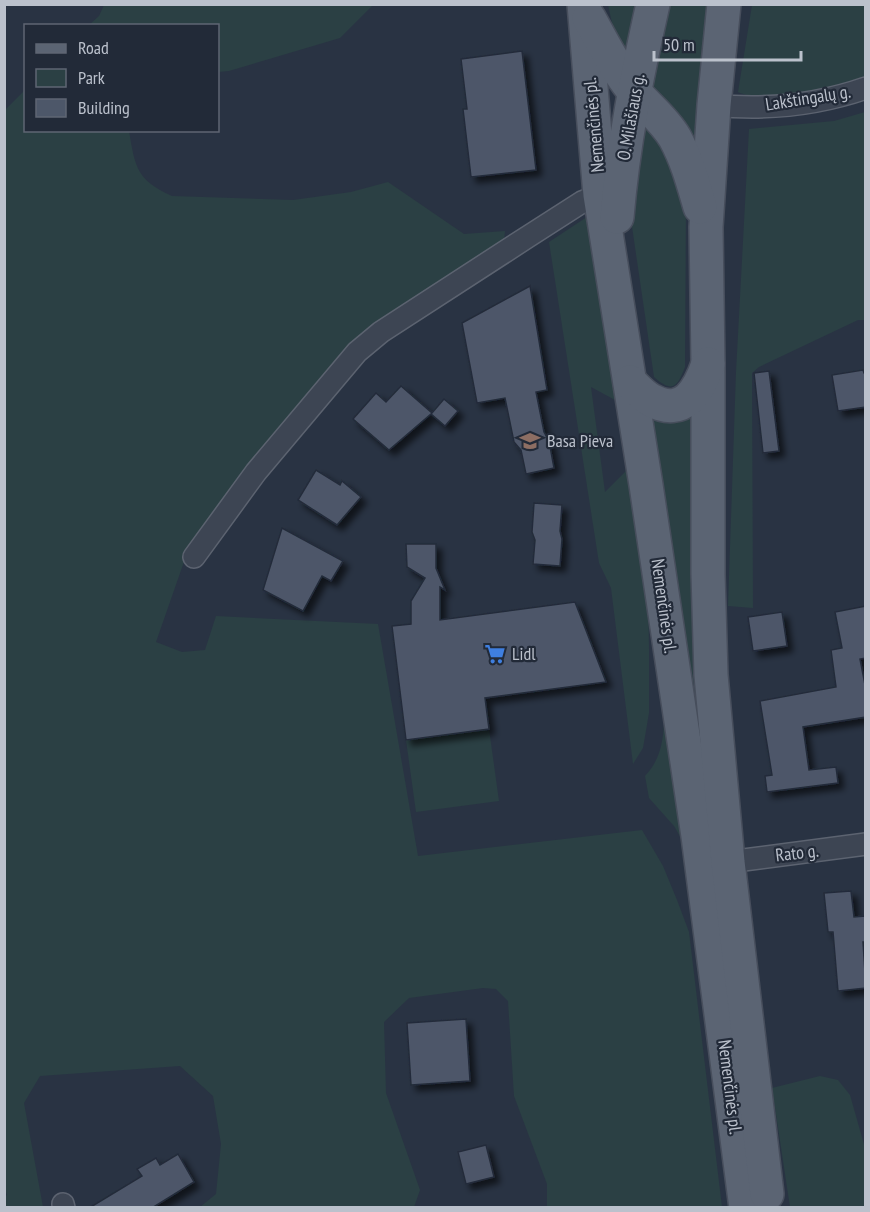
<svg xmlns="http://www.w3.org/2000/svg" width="870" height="1212" font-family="'PT Sans Narrow',sans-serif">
  <defs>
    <filter id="shadow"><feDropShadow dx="5.5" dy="5.5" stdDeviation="3" flood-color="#0009"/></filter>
  </defs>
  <rect width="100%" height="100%" fill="#293343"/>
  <g fill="#2b4044">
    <polygon points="104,5 104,4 373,5 340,38 229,71 218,72 218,26 89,25 99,16"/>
    <polygon points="608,5 638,5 628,60 617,45"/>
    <polygon points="667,5 713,5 698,150 648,91"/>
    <path d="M 752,5 L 865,5 L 865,77 C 835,85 767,106 738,92 Z"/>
    <path d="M 25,90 L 26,130 L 129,131 C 135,166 136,180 172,196 L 293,200 L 351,192 L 388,182 L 464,234 L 505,231 L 503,248 L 387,316 L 186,556 L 156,642 L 182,652 L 205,650 L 216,616 L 378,624 L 418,856 L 642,830 L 663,866 L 677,900 L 689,932 L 722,1207 L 547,1207 L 547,1184 L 514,1096 L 508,1001 L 496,989 L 483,988 L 409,998 L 384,1022 L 386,1093 L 420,1190 L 414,1207 L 200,1207 L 216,1194 L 221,1144 L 213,1096 L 180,1066 L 40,1076 L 24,1103 L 43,1207 L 5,1207 L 4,1197 L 7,1195 L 4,1187 L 4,111 Z"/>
    <polygon points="865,112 865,320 858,320 759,367 752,373 753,608 728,606 736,372 749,129 834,121"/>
    <path d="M 643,121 L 659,136 L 686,200 L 685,367 C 677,388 672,393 654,377 L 629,206 Z"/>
    <polygon points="590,215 615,400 591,387 605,492 627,470 641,516 648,591 649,649 649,713 643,748 633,764 611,588 599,563 549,242"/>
    <polygon points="693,406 724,896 649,414"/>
    <path d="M 665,712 L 685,845 L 674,826 L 649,798 L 645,776 C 663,757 663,737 665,712 Z"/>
    <polygon points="489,729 499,801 416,812 406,740"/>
    <polygon points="820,1076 838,1080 850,1095 865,1148 865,1207 790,1207 772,1088"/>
  </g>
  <g fill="#4d5769" stroke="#242c3a" stroke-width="1.5" filter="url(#shadow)">
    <polygon points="522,51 536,170 471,177 463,109 467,109 461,59"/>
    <polygon points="530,286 547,390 536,392 544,432 549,441 554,468 526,474 521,450 514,442 505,398 477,403 462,323"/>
    <polygon points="863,370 864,373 866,373 866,407 838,411 832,375"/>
    <polygon points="769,371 779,451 763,453 754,373"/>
    <polygon points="401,386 432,413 444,399 458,411 445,426 431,414 389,450 353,419 376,393 386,402"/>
    <polygon points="316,470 340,485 342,481 361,497 337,525 298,500"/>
    <polygon points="534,503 562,505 560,531 562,539 560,566 533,564 535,540 532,532"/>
    <polygon points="282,528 343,561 331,581 322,576 303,611 263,590"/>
    <polygon points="406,544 436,544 436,568 445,590 440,587 440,620 575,602 606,682 485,698 489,729 406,740 392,626 411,624 411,601 425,578 407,567"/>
    <polygon points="866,606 866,658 860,659 866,690 866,717 803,727 809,770 836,767 838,783 767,792 765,776 772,775 760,701 836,687 831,650 842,648 835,612"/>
    <polygon points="782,612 787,646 753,651 748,617"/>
    <polygon points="851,891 854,917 866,916 866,942 863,942 866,988 838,991 833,932 828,932 824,893"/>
    <polygon points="466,1019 470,1081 411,1085 407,1023"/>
    <polygon points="486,1145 494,1177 466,1184 458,1152"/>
    <polygon points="178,1154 194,1182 152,1208 89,1208 142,1176 137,1169 156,1158 160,1165"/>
  </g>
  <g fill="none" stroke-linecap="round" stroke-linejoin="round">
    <g stroke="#5c6370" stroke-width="24">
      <g id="minor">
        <path d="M 714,105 C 764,110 817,105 866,88"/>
        <polyline points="194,557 256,472 357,352 381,332 529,236 582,202 600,195"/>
        <polyline points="728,862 866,844"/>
        <polyline points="63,1204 64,1208"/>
      </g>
    </g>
    <g stroke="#474e5c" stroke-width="36">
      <g id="primary">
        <polyline points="584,4 600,195 646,485 698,836 746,1208"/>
        <polyline points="724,4 714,105 706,227 708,364 708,574 711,675 728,862 767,1194"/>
        <path d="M 589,18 C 603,43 615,68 632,89 C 646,106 664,119 675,138 C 687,160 693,183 700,207"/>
        <path d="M 617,217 C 623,145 637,75 653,4"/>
        <path d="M 630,382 C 636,388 643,396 651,400 C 684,418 699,390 708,364"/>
      </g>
    </g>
    <use href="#minor" stroke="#3d4553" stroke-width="21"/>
    <use href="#primary" stroke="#5b6473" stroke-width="33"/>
  </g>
  <defs>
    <g id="school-bare" transform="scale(1.62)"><path d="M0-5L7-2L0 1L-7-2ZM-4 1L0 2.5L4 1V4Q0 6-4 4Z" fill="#8d6e63" stroke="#222a38" stroke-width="2.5" paint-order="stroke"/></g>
    <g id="supermarket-bare" transform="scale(1.62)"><path d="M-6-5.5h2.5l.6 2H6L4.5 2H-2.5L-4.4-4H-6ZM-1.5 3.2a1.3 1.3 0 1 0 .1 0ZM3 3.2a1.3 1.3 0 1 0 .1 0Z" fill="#3f7fe0" stroke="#222a38" stroke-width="2.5" paint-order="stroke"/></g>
  </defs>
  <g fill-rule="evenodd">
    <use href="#school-bare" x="530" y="441"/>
    <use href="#supermarket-bare" x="495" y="654"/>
  </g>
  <g text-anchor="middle" stroke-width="4.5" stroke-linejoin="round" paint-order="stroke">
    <g font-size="18" fill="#bbc1cc" stroke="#222a38">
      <text transform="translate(808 98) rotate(-9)" y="6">Lakštingalų g.</text>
      <text transform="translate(631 117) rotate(-80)" y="6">O. Milašiaus g.</text>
      <text transform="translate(594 125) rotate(-95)" y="6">Nemenčinės pl.</text>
      <text transform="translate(664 606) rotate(82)" y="6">Nemenčinės pl.</text>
      <text transform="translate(797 853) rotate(-7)" y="6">Rato g.</text>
      <text transform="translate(730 1087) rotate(83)" y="6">Nemenčinės pl.</text>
    </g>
    <g font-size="18" fill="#bbc1cc" stroke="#222a38" text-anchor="start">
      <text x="547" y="447">Basa Pieva</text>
      <text x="512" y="660">Lidl</text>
    </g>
  </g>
  <rect width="870" height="1212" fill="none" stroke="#bbc1cc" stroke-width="12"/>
  <rect x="24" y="24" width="195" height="108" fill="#222a38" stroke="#5f6673" stroke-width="1.5"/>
  <rect x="36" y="44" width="30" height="9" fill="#5b6473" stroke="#5f6673" stroke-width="1.5"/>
  <text x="78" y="54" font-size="18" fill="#bbc1cc">Road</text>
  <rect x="36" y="69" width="30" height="18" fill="#2b4044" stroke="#5f6673" stroke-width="1.5"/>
  <text x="78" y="84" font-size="18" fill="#bbc1cc">Park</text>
  <rect x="36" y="99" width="30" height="18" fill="#4d5769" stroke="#5f6673" stroke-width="1.5"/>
  <text x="78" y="114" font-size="18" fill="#bbc1cc">Building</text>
  <path d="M654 51v9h147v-9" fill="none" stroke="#bbc1cc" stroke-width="3"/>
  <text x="663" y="51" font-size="18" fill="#bbc1cc" stroke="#222a38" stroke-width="4.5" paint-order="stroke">50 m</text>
</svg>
